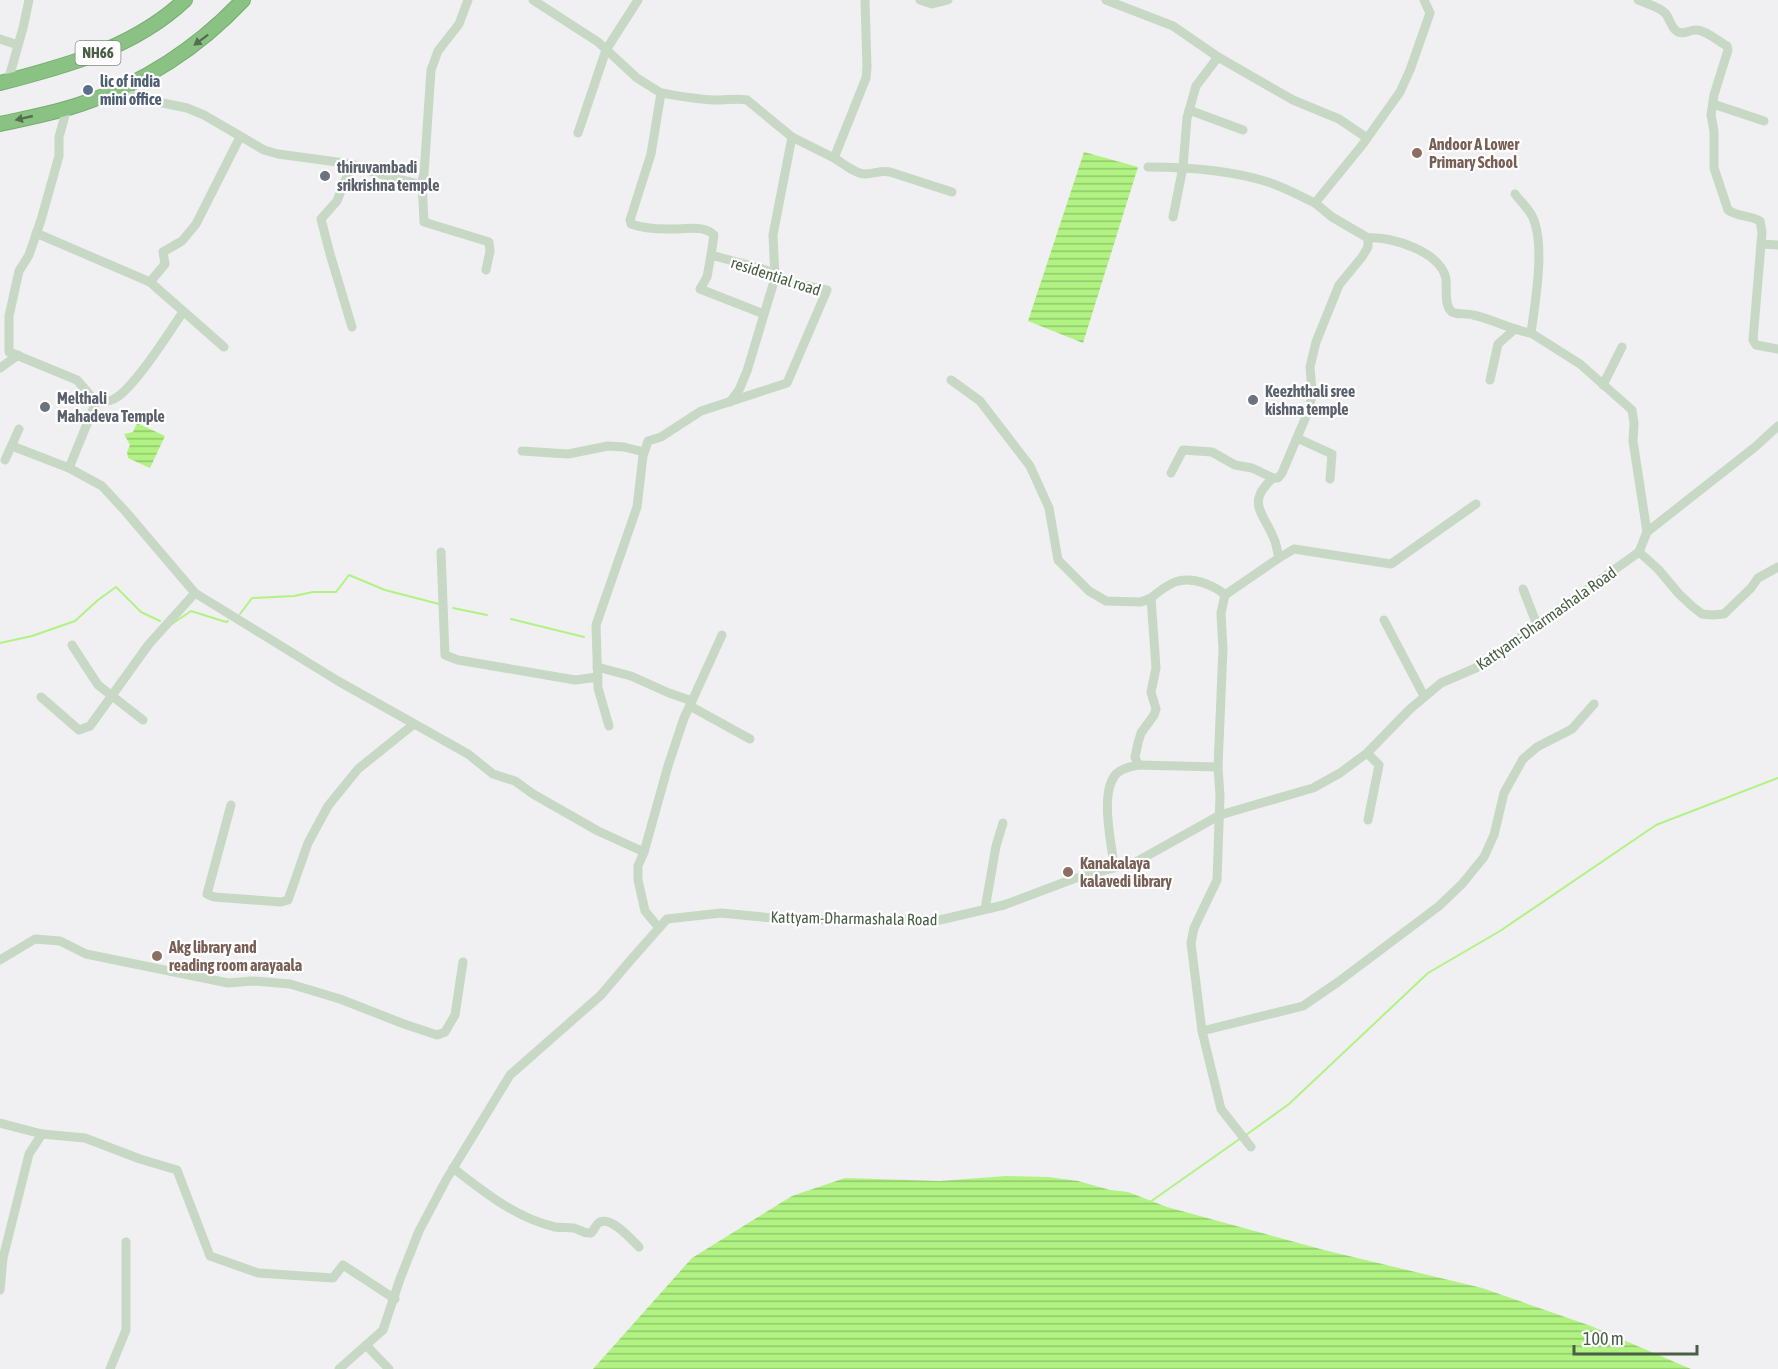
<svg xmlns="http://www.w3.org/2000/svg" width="1778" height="1369" font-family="'Asap Condensed',sans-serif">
  <defs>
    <pattern id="water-rules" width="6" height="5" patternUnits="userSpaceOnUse" patternTransform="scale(1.5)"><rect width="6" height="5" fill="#b1f383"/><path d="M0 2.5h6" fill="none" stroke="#92c86d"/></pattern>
  </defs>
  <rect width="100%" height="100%" fill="#f0eff2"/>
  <g fill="url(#water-rules)">
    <polygon points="1084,152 1138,167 1083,343 1028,321"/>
    <polygon points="137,423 165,436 150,468 128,458 127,452 130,445 124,434 133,432"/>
    <polygon points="1006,1176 1048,1177 1078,1181 1110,1190 1128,1192 1167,1207 1324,1250 1482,1288 1591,1326 1691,1369 593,1369 692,1258 792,1196 845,1178 940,1181"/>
  </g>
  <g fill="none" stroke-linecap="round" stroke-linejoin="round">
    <g stroke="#b1f383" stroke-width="2">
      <polyline points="453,608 487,615"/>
      <polyline points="240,614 252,598 294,596 313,592 336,592 349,575 385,590 439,604"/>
      <polyline points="511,619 584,637"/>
      <polyline points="172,624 191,611 226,622 228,621"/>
      <polyline points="0,643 32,636 75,621 98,600 116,587 141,612 160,621"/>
      <polyline points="1246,1135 1289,1104 1428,973 1500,931 1656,825 1778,778"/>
      <polyline points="1150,1202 1241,1138"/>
    </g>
    <g stroke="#74ae6e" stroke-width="16">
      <g id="highway">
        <path d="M 0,83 C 66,66 134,48 185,0"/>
        <path d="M 0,124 C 27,118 55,113 81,104 C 143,84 199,47 243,0"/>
      </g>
    </g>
    <g stroke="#c7d8c4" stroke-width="9">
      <polyline points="533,0 598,42 637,78 661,93"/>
      <polyline points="920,0 932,4 948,0"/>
      <polyline points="1106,0 1173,26 1218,57 1293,100 1339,119 1367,138"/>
      <path d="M 1638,0 C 1647,4 1658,6 1665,13 C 1670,18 1671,29 1678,32 C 1685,35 1690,29 1697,30 C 1707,31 1718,41 1727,46 L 1728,50 L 1714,95 L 1711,115 L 1714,131 L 1714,168 L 1728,210 C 1738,217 1750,215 1760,221 L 1762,232 L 1753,340 L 1756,345 L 1778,349"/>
      <polyline points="0,39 18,45"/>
      <polyline points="8,81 23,28 29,0"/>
      <polyline points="116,91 153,101 187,108 204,115 264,150 278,154 352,164 375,173 419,184 422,181 424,174 431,70 438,51 459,24 468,0"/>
      <polyline points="1713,104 1764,121"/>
      <polyline points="67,108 59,137 59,156 41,220 29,255 19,271 9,316 9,352 77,380 96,402 69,468 102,486 126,512 195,593 338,681 468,754 493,774 515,781 533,794 598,831 644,852"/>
      <polyline points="1189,110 1243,130"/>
      <polyline points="578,133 606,50 638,0"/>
      <path d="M 834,158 C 843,163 855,174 865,174 C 874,174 881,170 890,172 L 952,192"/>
      <polyline points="352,164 337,201 321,219 330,254 352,327"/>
      <path d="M 1148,167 C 1188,167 1230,170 1268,182 C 1284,187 1300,196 1315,203"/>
      <polyline points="422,181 424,222 489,242 490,251 486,270"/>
      <path d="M 1515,194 C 1520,201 1528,208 1532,216 C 1546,243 1535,303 1531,333"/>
      <polyline points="1173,217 1183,167 1187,118 1196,86 1218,57"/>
      <polyline points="36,233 150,282 224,347"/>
      <path d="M 1368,238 C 1392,236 1441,252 1446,279 C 1447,288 1444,304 1451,311 C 1454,315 1467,313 1473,315 C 1493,319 1511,330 1531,333 L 1580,364 L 1632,410 L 1634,423 L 1633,441 L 1647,532"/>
      <polyline points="1761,244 1778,245"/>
      <polyline points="711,255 707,277 700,289 764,314"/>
      <polyline points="150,282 165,264 163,252 182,241 196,224 240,137"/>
      <polyline points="0,368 18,355"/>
      <polyline points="951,380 980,401 1030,466 1049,508 1058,560 1089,591 1106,601 1141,602 1151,598"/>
      <polyline points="1490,380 1498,344 1515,329"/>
      <polyline points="1603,385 1622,347"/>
      <path d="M 96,402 C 102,401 109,402 114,399 C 133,390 170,331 183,312"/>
      <polyline points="730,402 739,390 747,371 775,278 773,235 792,137 834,158 866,78 867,67 865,0"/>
      <polyline points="1297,438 1332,454 1330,479"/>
      <polyline points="12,446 69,468"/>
      <polyline points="522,451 568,454 608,446 624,447 644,452"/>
      <polyline points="5,460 19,429"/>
      <polyline points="1171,473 1183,450 1212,452 1235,465 1252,468 1273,478 1278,478 1282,473 1310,407 1312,391 1310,367 1316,342 1339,285 1362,257 1368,247 1368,238 1332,217 1315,203 1363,144 1400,92 1410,70 1430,13 1424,0"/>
      <polyline points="441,552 445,655 458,660 575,680 598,677"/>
      <polyline points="1639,552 1658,569 1679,594 1693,607 1702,614 1712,615 1724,614 1751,588 1758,578 1778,567"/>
      <polyline points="1279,558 1294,549 1391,564 1476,504"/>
      <polyline points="1523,589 1537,625"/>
      <path d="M 1225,595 L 1279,558 C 1277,552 1277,545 1274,539 C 1264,513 1245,503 1273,478"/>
      <polyline points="1384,620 1424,696"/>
      <polyline points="72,645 98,685 143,720"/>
      <polyline points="597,667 631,676 669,693 692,701 684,718 668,766 644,852 638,866 638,880 645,911 659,928"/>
      <polyline points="41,697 79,730 90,726 149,644 195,593"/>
      <polyline points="692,701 722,635"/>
      <polyline points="690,706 750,739"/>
      <path d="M 609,726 L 598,688 L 596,625 L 637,507 L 643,456 L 648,441 L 661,437 L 701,411 L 787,383 L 827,290 L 781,281 L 766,270 L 711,255 L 714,235 C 704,224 682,230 668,229 C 656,229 642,228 631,224 L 630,220 L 651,154 L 661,93 C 680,96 699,100 719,100 C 729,100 737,98 747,100 L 792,137"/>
      <polyline points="1367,753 1379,765 1368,820"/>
      <polyline points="1138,765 1218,767"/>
      <polyline points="231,805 207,894 214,897 281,902 288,900 308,843 328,806 358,769 414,724"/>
      <path d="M 1114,867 C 1112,843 1099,794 1116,774 C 1122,768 1130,767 1138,765 L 1135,757 L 1138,743 L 1141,733 L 1154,715 L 1156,709 L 1151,692 L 1156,668 L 1151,598 C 1169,583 1180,575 1204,583 C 1212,586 1219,589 1225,595 L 1221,613 L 1223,649 L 1218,767 L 1220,796 L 1217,880 L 1194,928 L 1191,943 L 1202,1031 L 1221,1109 L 1251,1147"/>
      <polyline points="985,909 996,846 1003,823"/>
      <polyline points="0,960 35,939 60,941 86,954 228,983 253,981 290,984 340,999 404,1024 437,1035 445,1032 455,1015 463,962"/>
      <polyline points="1202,1031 1303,1006 1338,982 1439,906 1462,884 1484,857 1494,835 1504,793 1523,759 1537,747 1572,729 1594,704"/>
      <polyline points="0,1123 42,1134"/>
      <path d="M 453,1168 C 484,1192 516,1218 555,1227 C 561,1228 567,1227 574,1228 C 581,1230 584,1234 591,1233 C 594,1230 596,1224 600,1222 C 612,1217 631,1239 639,1247"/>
      <polyline points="0,1290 3,1258 29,1154 42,1134 85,1138 140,1159 177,1170 210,1256 258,1273 333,1278 343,1265 395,1299"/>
      <polyline points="366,1345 389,1369"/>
      <polyline points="110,1369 126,1330 126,1242"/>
      <polyline points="339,1369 383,1330 400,1279 419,1231 446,1180 510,1075 601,995 629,962 667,919 721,913 794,920 940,920 1004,905 1073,879 1136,862 1220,815 1313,788 1340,773 1367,753 1410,709 1441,683 1478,667 1493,657 1639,552 1647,532 1755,447 1778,426"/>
    </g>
    <use href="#highway" stroke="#89c282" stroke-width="14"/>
  </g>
  <defs><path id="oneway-solid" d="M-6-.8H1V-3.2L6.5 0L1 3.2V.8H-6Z" transform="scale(1.5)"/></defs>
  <g fill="#536d4e">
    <use href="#oneway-solid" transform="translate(201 40) rotate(143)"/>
    <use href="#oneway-solid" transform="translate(24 118) rotate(167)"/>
  </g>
  <circle fill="#5c6f8a" stroke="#fff" stroke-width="2" cx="88" cy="90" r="6"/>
  <g fill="#8d6e63" stroke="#fff" stroke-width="2">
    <circle cx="1417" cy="153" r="6"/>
    <circle cx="1068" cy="872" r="6"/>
    <circle cx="157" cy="956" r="6"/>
  </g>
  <g fill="#6b7280" stroke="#fff" stroke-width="2">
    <circle cx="325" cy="176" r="6"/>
    <circle cx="1253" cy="400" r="6"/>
    <circle cx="45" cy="407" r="6"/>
  </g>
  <g text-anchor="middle" stroke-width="4.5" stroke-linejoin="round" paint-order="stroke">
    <rect fill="#fff" stroke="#808e7d" stroke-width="1.5" x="75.5" y="41" width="45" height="24" rx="4.5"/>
    <g font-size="15" font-weight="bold" fill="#495e45">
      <text x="98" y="58">NH66</text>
    </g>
    <g font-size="16" font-weight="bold" fill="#4e5e75" stroke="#fff" text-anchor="start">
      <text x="100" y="87">lic of india<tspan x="100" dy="18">mini office</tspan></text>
    </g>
    <g font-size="16" font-weight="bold" fill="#785e54" stroke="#fff" text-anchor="start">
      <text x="1429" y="150">Andoor A Lower<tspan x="1429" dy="18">Primary School</tspan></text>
      <text x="1080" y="869">Kanakalaya<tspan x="1080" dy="18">kalavedi library</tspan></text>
      <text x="169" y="953">Akg library and<tspan x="169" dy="18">reading room arayaala</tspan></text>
    </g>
    <g font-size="16" font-weight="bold" fill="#5b616d" stroke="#fff" text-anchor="start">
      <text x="337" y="173">thiruvambadi<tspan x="337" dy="18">srikrishna temple</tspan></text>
      <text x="1265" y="397">Keezhthali sree<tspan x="1265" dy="18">kishna temple</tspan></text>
      <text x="57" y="404">Melthali<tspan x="57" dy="18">Mahadeva Temple</tspan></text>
    </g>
    <g font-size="16" fill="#495e45" stroke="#fff">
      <text transform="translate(776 276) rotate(18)" y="6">residential road</text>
      <text transform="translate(1546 618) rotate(-35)" y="6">Kattyam-Dharmashala Road</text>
      <text transform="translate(854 918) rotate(1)" y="6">Kattyam-Dharmashala Road</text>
    </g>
  </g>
  <path d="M1574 1345v9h123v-9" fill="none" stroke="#495e45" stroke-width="3"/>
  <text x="1583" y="1345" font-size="18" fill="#495e45" stroke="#ffffff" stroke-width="4.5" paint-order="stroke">100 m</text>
</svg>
